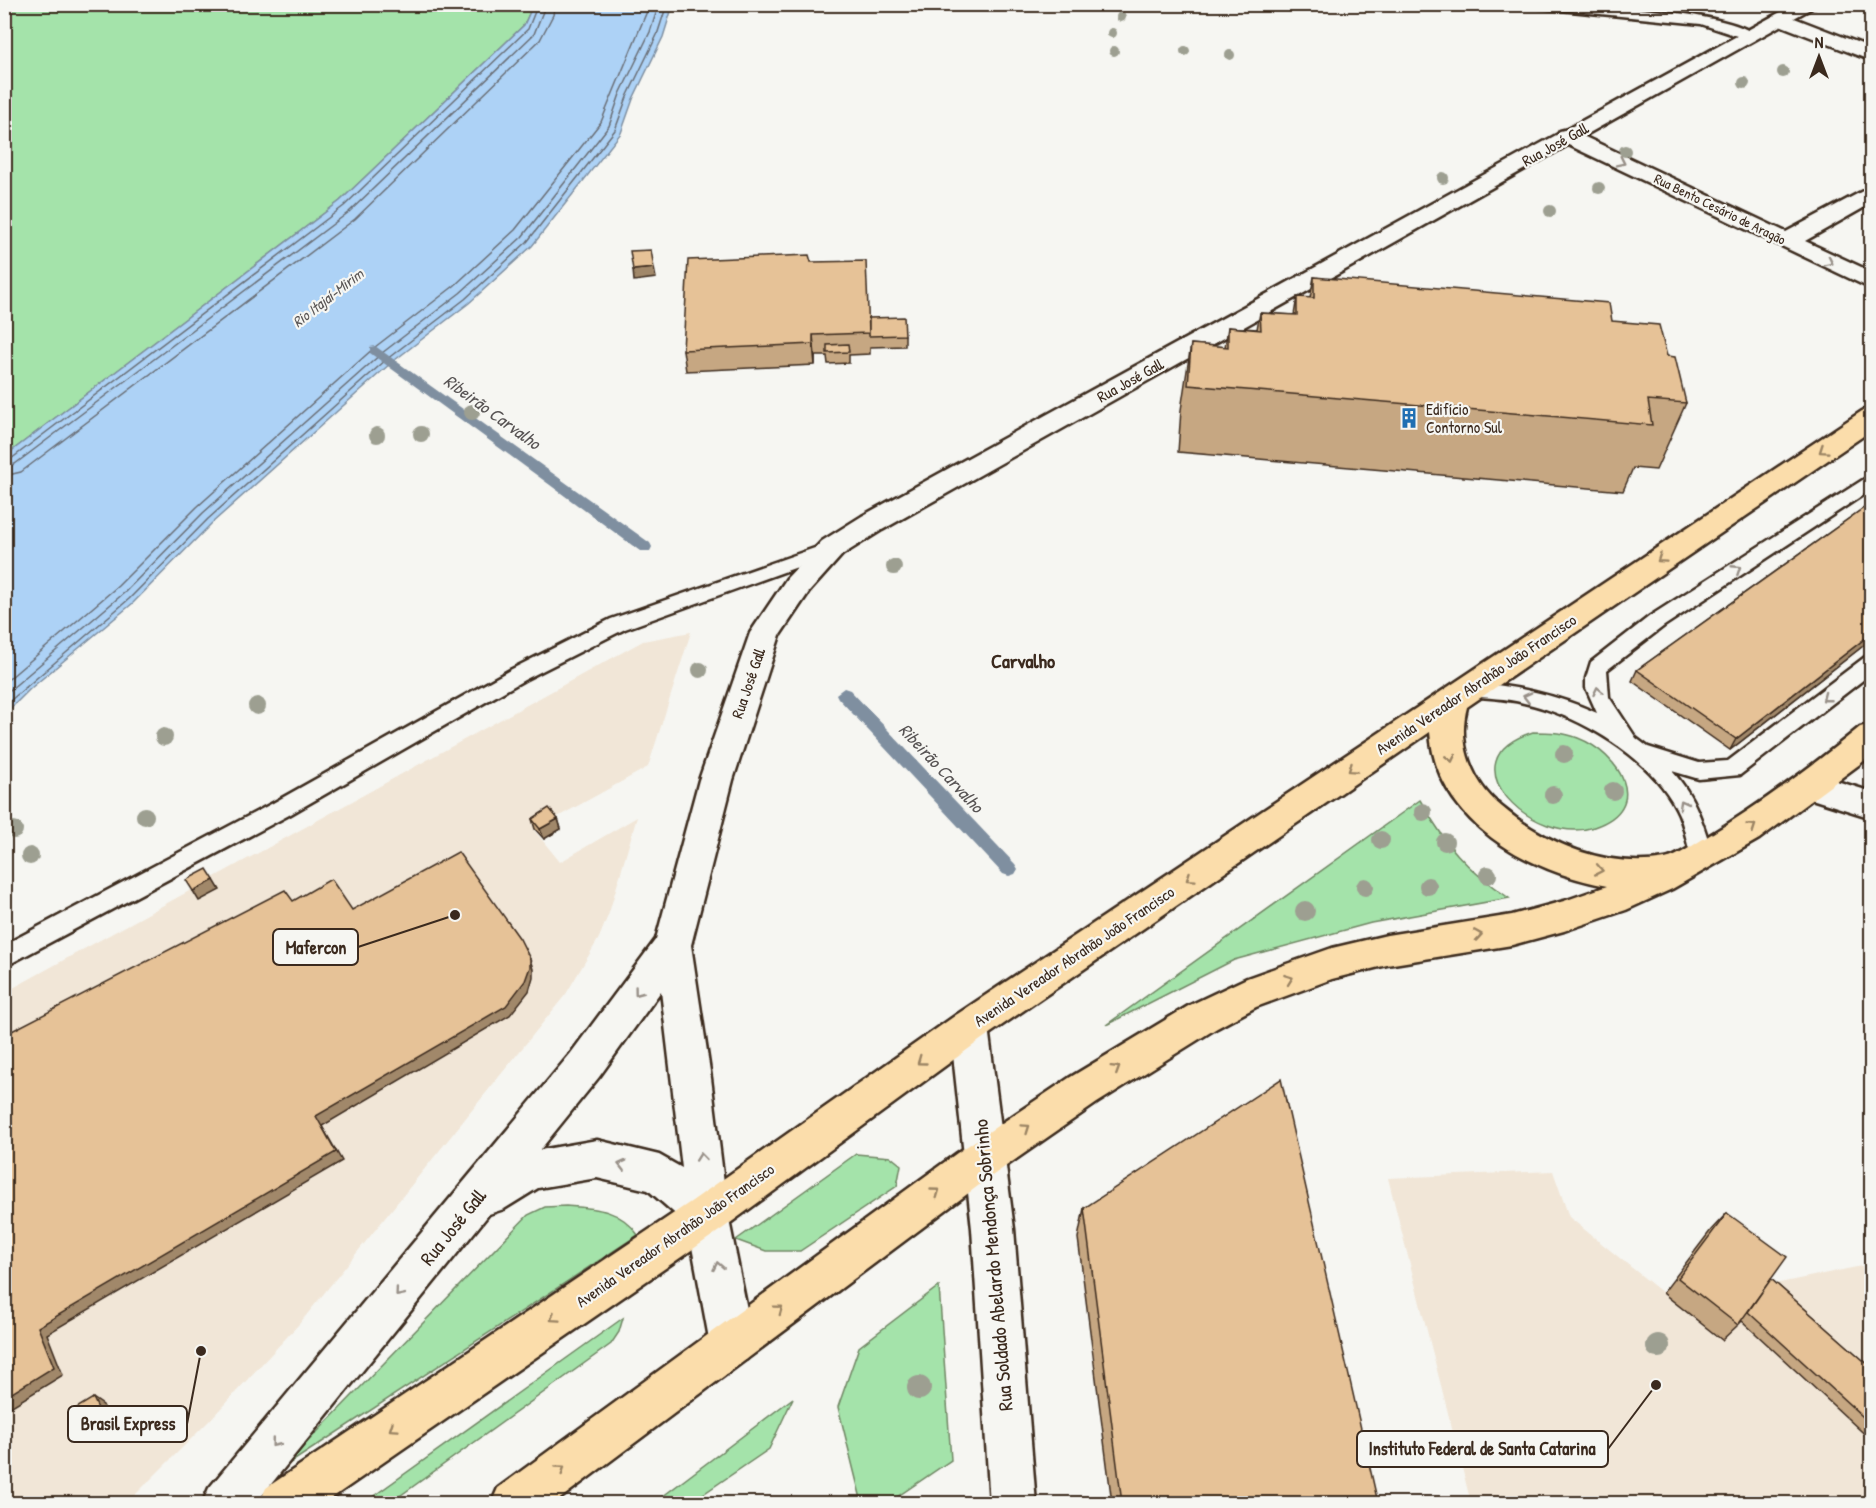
<svg xmlns="http://www.w3.org/2000/svg" width="1876" height="1508" font-family="'Patrick Hand',sans-serif">
  <rect width="100%" height="100%" fill="#f6f6f2"/>
  <filter id="ink" filterUnits="userSpaceOnUse"><feTurbulence type="fractalNoise" baseFrequency=".0167" numOctaves="2"/><feDisplacementMap in="SourceGraphic" scale="12" xChannelSelector="R" yChannelSelector="G"/><feConvolveMatrix kernelMatrix="1 2 1 2 8 2 1 2 1" color-interpolation-filters="sRGB"/></filter>
  <g filter="url(#ink)">
    <g fill="#f1e6d7">
      <polygon points="691,632 648,767 534,830 560,862 637,817 609,913 599,938 566,994 300,1323 209,1421 127,1503 5,1503 4,993 643,641"/>
      <polygon points="1553,1171 1569,1217 1663,1293 1711,1230 1770,1273 1770,1285 1871,1264 1871,1503 1471,1503 1388,1178"/>
    </g>
    <g fill="#a4e3aa" stroke="#708664" stroke-width="1.5">
      <polygon points="5,5 533,5 524,25 340,201 5,456"/>
      <path d="M 1533,732 C 1548,732 1563,732 1578,738 C 1619,754 1653,807 1594,827 C 1535,847 1442,761 1533,732 Z"/>
      <path d="M 1420,800 C 1447,846 1464,868 1509,898 L 1371,923 L 1234,960 L 1106,1025 Z"/>
      <polygon points="856,1154 891,1157 901,1165 897,1186 800,1251 766,1251 736,1240"/>
      <path d="M 566,1206 C 595,1208 621,1209 638,1235 L 281,1469 L 528,1215 L 545,1207 Z"/>
      <polygon points="939,1286 951,1460 888,1503 862,1503 838,1407 859,1347"/>
      <polygon points="623,1318 619,1332 611,1344 390,1503 364,1503"/>
      <polygon points="793,1398 769,1449 690,1503 654,1503"/>
    </g>
    <polygon fill="#add2f6" stroke="#7f8fa0" stroke-width="1.5" points="533,5 673,5 663,37 633,99 621,133 532,246 469,303 391,363 212,523 133,603 31,688 5,714 5,456 340,201 524,25"/>
    <g fill="none" stroke-linecap="round" stroke-linejoin="round">
      <g stroke="#696d74" stroke-width="1.5">
        <polyline points="4,460 11,459 344,206 528,29 538,4"/>
        <polyline points="4,467 15,464 349,212 534,34 546,4"/>
        <polyline points="4,476 21,472 355,219 540,40 553,15 555,4"/>
        <polyline points="4,683 118,586 197,507 375,347 454,286 515,230 601,122 650,4"/>
        <polyline points="4,695 124,593 203,513 382,353 460,293 522,237 609,126 620,94 650,32 659,4"/>
        <polyline points="4,706 129,599 208,519 387,359 465,299 527,242 615,130 627,97 657,35 667,4"/>
      </g>
      <g fill="#7f8fa0" fill-rule="evenodd">
        <polygon points="375,346 650,543 652,547 650,551 640,551 370,353 370,347"/>
        <polygon points="844,688 850,690 1015,864 1018,869 1015,874 1009,876 1003,874 838,698 836,694"/>
      </g>
      <g stroke="#3b2a1e" stroke-width="5">
        <g id="service">
          <path d="M 1534,4 C 1577,4 1731,9 1758,37 L 1752,41 L 1701,24 L 1540,8 Z"/>
          <path d="M 1872,474 L 1872,489 L 1664,626 L 1607,670 L 1609,697 L 1636,738 L 1648,747 L 1699,763 L 1728,761 L 1865,657 L 1872,655 L 1872,673 L 1740,775 L 1699,779 L 1672,771 C 1696,797 1704,826 1714,859 L 1711,865 L 1703,868 L 1695,865 C 1686,847 1686,826 1676,808 C 1650,757 1579,715 1524,703 C 1506,698 1487,698 1469,696 L 1462,694 L 1459,689 L 1462,684 L 1469,682 C 1515,686 1555,694 1597,713 L 1586,688 L 1586,678 L 1591,662 L 1650,616 Z"/>
          <polygon points="832,542 839,544 841,548 839,552 625,629 524,680 289,815 4,967 4,945 273,803 510,670 611,619"/>
        </g>
      </g>
      <g stroke="#3b2a1e" stroke-width="5">
        <g id="minor">
          <polygon points="1784,14 1872,48 1872,61 1777,24 1774,20 1777,16"/>
          <polygon points="1568,129 1786,232 1872,186 1872,203 1805,241 1872,272 1872,289 1560,141 1557,136 1560,131"/>
          <polygon points="1811,773 1872,792 1872,818 1799,795 1794,786 1799,777"/>
          <polygon points="969,1010 982,1015 988,1027 1014,1229 1036,1504 990,1504 972,1229 950,1027 956,1015"/>
        </g>
      </g>
      <g stroke="#3b2a1e" stroke-width="5">
        <path id="secondary" d="M 1795,4 L 1819,4 L 882,530 L 842,555 L 809,592 L 780,635 L 733,780 L 691,945 L 711,1078 L 728,1215 L 754,1344 L 747,1359 L 732,1366 L 717,1359 L 710,1344 L 688,1225 L 648,1190 L 597,1178 L 538,1188 L 504,1209 L 489,1214 L 255,1504 L 202,1504 L 209,1488 L 571,1053 L 656,939 L 699,780 L 750,633 L 787,578 L 822,541 L 862,516 ZM 661,991 L 682,1168 L 659,1155 L 597,1140 L 540,1150 L 599,1077 Z"/>
      </g>
      <g stroke="#3b2a1e" stroke-width="5">
        <path id="primary" d="M 1872,409 L 1872,430 L 1467,707 C 1457,744 1472,783 1502,807 C 1546,844 1607,869 1665,859 C 1678,857 1694,844 1705,838 C 1760,805 1811,767 1860,727 L 1872,724 L 1872,755 L 1759,839 L 1672,889 L 1626,910 L 1564,931 L 1512,945 L 1387,965 L 1332,979 L 1256,1007 L 1217,1028 L 1097,1103 L 986,1180 L 553,1504 L 491,1504 L 498,1488 L 957,1153 L 1069,1078 L 1190,1005 L 1247,978 L 1332,948 L 1387,935 L 1512,915 L 1564,901 L 1607,886 C 1529,872 1436,822 1430,732 L 982,1039 L 722,1229 L 323,1504 L 259,1504 L 266,1488 L 692,1201 L 956,1015 L 1862,411 Z"/>
      </g>
      <use href="#service" fill="#f6f6f2" fill-rule="evenodd"/>
      <use href="#minor" fill="#f6f6f2" fill-rule="evenodd"/>
      <use href="#secondary" fill="#f6f6f2" fill-rule="evenodd"/>
      <use href="#primary" fill="#fbddab" fill-rule="evenodd"/>
    </g>
    <g fill="#9d9f91">
      <circle cx="1121" cy="17" r="5"/>
      <circle cx="1112" cy="33" r="5"/>
      <circle cx="1114" cy="51" r="5"/>
      <circle cx="1185" cy="51" r="5"/>
      <circle cx="1230" cy="55" r="5"/>
      <circle cx="1783" cy="72" r="6"/>
      <circle cx="1744" cy="83" r="6"/>
      <circle cx="1625" cy="151" r="6"/>
      <circle cx="1443" cy="178" r="6"/>
      <circle cx="1599" cy="188" r="6"/>
      <circle cx="1550" cy="211" r="6"/>
      <circle cx="472" cy="412" r="8"/>
      <circle cx="421" cy="434" r="8"/>
      <circle cx="377" cy="435" r="8"/>
      <circle cx="894" cy="567" r="8"/>
      <circle cx="700" cy="670" r="8"/>
      <circle cx="257" cy="706" r="9"/>
      <circle cx="164" cy="737" r="9"/>
      <circle cx="1564" cy="754" r="9"/>
      <circle cx="1613" cy="791" r="9"/>
      <circle cx="1553" cy="795" r="9"/>
      <circle cx="1423" cy="812" r="9"/>
      <circle cx="145" cy="816" r="9"/>
      <circle cx="14" cy="830" r="9"/>
      <circle cx="1381" cy="840" r="9"/>
      <circle cx="1445" cy="842" r="9"/>
      <circle cx="30" cy="856" r="9"/>
      <circle cx="1488" cy="875" r="9"/>
      <circle cx="1428" cy="886" r="9"/>
      <circle cx="1365" cy="887" r="9"/>
      <circle cx="1305" cy="911" r="10"/>
      <circle cx="1658" cy="1346" r="12"/>
      <circle cx="919" cy="1388" r="12"/>
    </g>
    <g fill="#c6a782" stroke="#3b2a1e" stroke-width="1.5">
      <polygon points="811,262 869,318 905,335 905,346 870,347 870,354 849,355 849,363 828,364 827,356 815,356 815,365 686,371 683,350"/>
      <polygon points="1314,277 1612,321 1667,356 1686,403 1656,470 1633,468 1623,491 1178,452 1181,410 1191,344 1225,347 1228,327 1257,329 1260,313 1294,315 1297,297 1310,298"/>
      <polygon points="1872,502 1872,639 1730,750 1632,681 1637,670"/>
      <polygon points="532,819 558,819 561,829 544,839 535,829"/>
      <polygon points="1084,1208 1378,1503 1112,1503 1078,1238"/>
      <polygon points="1727,1213 1771,1279 1872,1368 1872,1441 1742,1321 1738,1325 1722,1340 1663,1293 1711,1230"/>
    </g>
    <g fill="#a1886a" stroke="#3b2a1e" stroke-width="1.5">
      <polygon points="654,268 656,278 634,281 633,270"/>
      <polygon points="813,335 815,356 815,365 813,344"/>
      <polygon points="1872,633 1872,639 1730,750 1736,739"/>
      <polygon points="558,819 561,829 544,839 540,829"/>
      <polygon points="214,880 220,890 199,901 193,891"/>
      <polygon points="530,959 533,969 533,977 529,991 510,1015 322,1126 342,1161 47,1334 63,1375 4,1411 4,1398 38,1327 316,1116"/>
      <polygon points="93,1398 103,1405 112,1426 88,1442 79,1435"/>
    </g>
    <g fill="#e6c297" stroke="#3b2a1e" stroke-width="1.5">
      <polygon points="651,250 654,268 633,270 630,251"/>
      <polygon points="809,255 811,262 866,261 869,333 813,335 813,344 683,350 688,260"/>
      <polygon points="1314,277 1609,303 1612,321 1659,325 1667,356 1675,357 1686,403 1648,400 1652,425 1188,385 1191,344 1228,347 1228,327 1261,330 1260,313 1297,315 1297,297 1314,298"/>
      <polygon points="904,317 905,335 869,336 869,318"/>
      <polygon points="848,344 849,352 827,353 827,345"/>
      <polygon points="1872,502 1872,633 1736,739 1637,670"/>
      <polygon points="549,808 558,819 540,829 532,819"/>
      <polygon points="458,852 520,939 530,959 530,967 525,981 506,1006 316,1116 336,1152 38,1327 54,1367 4,1398 4,1035 285,890 293,901 331,879 352,910"/>
      <polygon points="207,869 214,880 193,891 186,880"/>
      <polygon points="1281,1079 1378,1503 1122,1503 1084,1208"/>
      <polygon points="1727,1213 1787,1257 1738,1325 1678,1278"/>
      <polygon points="1771,1279 1872,1368 1872,1425 1748,1312"/>
      <polygon points="93,1398 103,1419 79,1435 70,1412"/>
    </g>
    <defs><path id="oneway-chevron" d="M-2-3.5L2.5 0L-2 3.5" fill="none" stroke-width="1.6" stroke-linecap="round" stroke-linejoin="round" transform="scale(1.5)"/></defs>
    <g stroke="#989088">
      <use href="#oneway-chevron" transform="translate(1621 162) rotate(26)"/>
      <use href="#oneway-chevron" transform="translate(1829 262) rotate(26)"/>
      <use href="#oneway-chevron" transform="translate(1737 569) rotate(-33)"/>
      <use href="#oneway-chevron" transform="translate(1598 691) rotate(-102)"/>
      <use href="#oneway-chevron" transform="translate(1527 697) rotate(-166)"/>
      <use href="#oneway-chevron" transform="translate(1826 698) rotate(142)"/>
      <use href="#oneway-chevron" transform="translate(1683 804) rotate(-119)"/>
      <use href="#oneway-chevron" transform="translate(638 992) rotate(127)"/>
      <use href="#oneway-chevron" transform="translate(701 1157) rotate(-96)"/>
      <use href="#oneway-chevron" transform="translate(622 1165) rotate(-166)"/>
      <use href="#oneway-chevron" transform="translate(718 1266) rotate(-101)"/>
      <use href="#oneway-chevron" transform="translate(399 1293) rotate(130)"/>
      <use href="#oneway-chevron" transform="translate(275 1443) rotate(129)"/>
    </g>
    <g stroke="#9b8464">
      <use href="#oneway-chevron" transform="translate(1823 450) rotate(146)"/>
      <use href="#oneway-chevron" transform="translate(1661 559) rotate(146)"/>
      <use href="#oneway-chevron" transform="translate(1451 758) rotate(77)"/>
      <use href="#oneway-chevron" transform="translate(1352 769) rotate(146)"/>
      <use href="#oneway-chevron" transform="translate(1752 827) rotate(-34)"/>
      <use href="#oneway-chevron" transform="translate(1599 870) rotate(11)"/>
      <use href="#oneway-chevron" transform="translate(1190 878) rotate(146)"/>
      <use href="#oneway-chevron" transform="translate(1478 935) rotate(-9)"/>
      <use href="#oneway-chevron" transform="translate(1289 979) rotate(-20)"/>
      <use href="#oneway-chevron" transform="translate(921 1061) rotate(144)"/>
      <use href="#oneway-chevron" transform="translate(1116 1069) rotate(-32)"/>
      <use href="#oneway-chevron" transform="translate(1026 1128) rotate(-35)"/>
      <use href="#oneway-chevron" transform="translate(936 1192) rotate(-36)"/>
      <use href="#oneway-chevron" transform="translate(779 1309) rotate(-37)"/>
      <use href="#oneway-chevron" transform="translate(554 1318) rotate(146)"/>
      <use href="#oneway-chevron" transform="translate(393 1428) rotate(146)"/>
      <use href="#oneway-chevron" transform="translate(561 1469) rotate(-36)"/>
    </g>
  </g>
  <defs>
    <g id="building-bare" transform="scale(1.62)"><path d="M-4-6H4V6H1V3H-1V6H-4ZM-2.5-4.3h1.7v1.8h-1.7ZM.8-4.3h1.7v1.8H.8ZM-2.5-1h1.7V.8h-1.7ZM.8-1h1.7V.8H.8Z" fill="#1f6fb2" stroke="#f6f6f2" stroke-width="2.5" paint-order="stroke"/></g>
  </defs>
  <g fill-rule="evenodd">
    <use href="#building-bare" x="1409" y="418"/>
  </g>
  <g text-anchor="middle" stroke-width="4.5" stroke-linejoin="round" paint-order="stroke">
    <g font-size="14" fill="#3b2a1e" stroke="#f6f6f2">
      <text transform="translate(1720 209) rotate(26)" y="5">Rua Bento Cesário de Aragão</text>
    </g>
    <g font-size="15" font-style="italic" fill="#585454" stroke="#f6f6f2">
      <text transform="translate(328 298) rotate(-38)" y="5">Rio Itajaí-Mirim</text>
    </g>
    <g font-size="16" fill="#3b2a1e" stroke="#f6f6f2">
      <text transform="translate(1555 144) rotate(-29)" y="6">Rua José Gall</text>
      <text transform="translate(1130 380) rotate(-29)" y="6">Rua José Gall</text>
      <text transform="translate(748 683) rotate(-71)" y="6">Rua José Gall</text>
      <text transform="translate(1476 684) rotate(-34)" y="6">Avenida Vereador Abrahão João Francisco</text>
      <text transform="translate(1074 956) rotate(-34)" y="6">Avenida Vereador Abrahão João Francisco</text>
      <text transform="translate(675 1235) rotate(-35)" y="6">Avenida Vereador Abrahão João Francisco</text>
    </g>
    <g font-size="16" fill="#3b2a1e" stroke="#f6f6f2" text-anchor="start">
      <text x="1426" y="415">Edifício<tspan x="1426" dy="18">Contorno Sul</tspan></text>
    </g>
    <g font-size="18" font-style="italic" fill="#585454" stroke="#f6f6f2">
      <text transform="translate(492 412) rotate(36)" y="6">Ribeirão Carvalho</text>
      <text transform="translate(941 768) rotate(47)" y="6">Ribeirão Carvalho</text>
    </g>
    <g font-size="20" font-weight="bold" fill="#3b2a1e" stroke="#f6f6f2">
      <text x="1023" y="668">Carvalho</text>
    </g>
    <g font-size="20" fill="#3b2a1e" stroke="#f6f6f2">
      <text transform="translate(453 1227) rotate(-51)" y="7">Rua José Gall</text>
      <text transform="translate(993 1265) rotate(-95)" y="7">Rua Soldado Abelardo Mendonça Sobrinho</text>
    </g>
  </g>
  <path fill="none" stroke="#3b2a1e" stroke-width="2" d="M455 915L358 947M201 1351L187 1424M1656 1385L1608 1449"/>
  <g fill="#3b2a1e" stroke="#f6f6f2" stroke-width="2">
    <circle cx="455" cy="915" r="6"/>
    <circle cx="201" cy="1351" r="6"/>
    <circle cx="1656" cy="1385" r="6"/>
  </g>
  <g fill="#f6f6f2" stroke="#3b2a1e" stroke-width="2">
    <rect x="273" y="929" width="85" height="36" rx="6"/>
    <rect x="68" y="1406" width="119" height="36" rx="6"/>
    <rect x="1357" y="1431" width="251" height="36" rx="6"/>
  </g>
  <g font-size="18" text-anchor="middle" font-weight="bold" fill="#3b2a1e">
    <text x="316" y="954">Mafercon</text>
    <text x="128" y="1430">Brasil Express</text>
    <text x="1482" y="1455">Instituto Federal de Santa Catarina</text>
  </g>
  <rect width="1876" height="1508" fill="none" stroke="#f6f6f2" stroke-width="24"/>
  <rect x="12" y="12" width="1852" height="1484" fill="none" stroke="#3b2a1e" stroke-width="2" filter="url(#ink)"/>
  <g transform="translate(1819 57)" stroke="#f6f6f2" stroke-width="4.5" paint-order="stroke">
  <path d="M0-4.5L10 22L0 15L-10 22Z" fill="#3b2a1e"/>
  <text y="-9" font-size="16" font-weight="bold" text-anchor="middle" fill="#3b2a1e">N</text>
  </g>
</svg>
